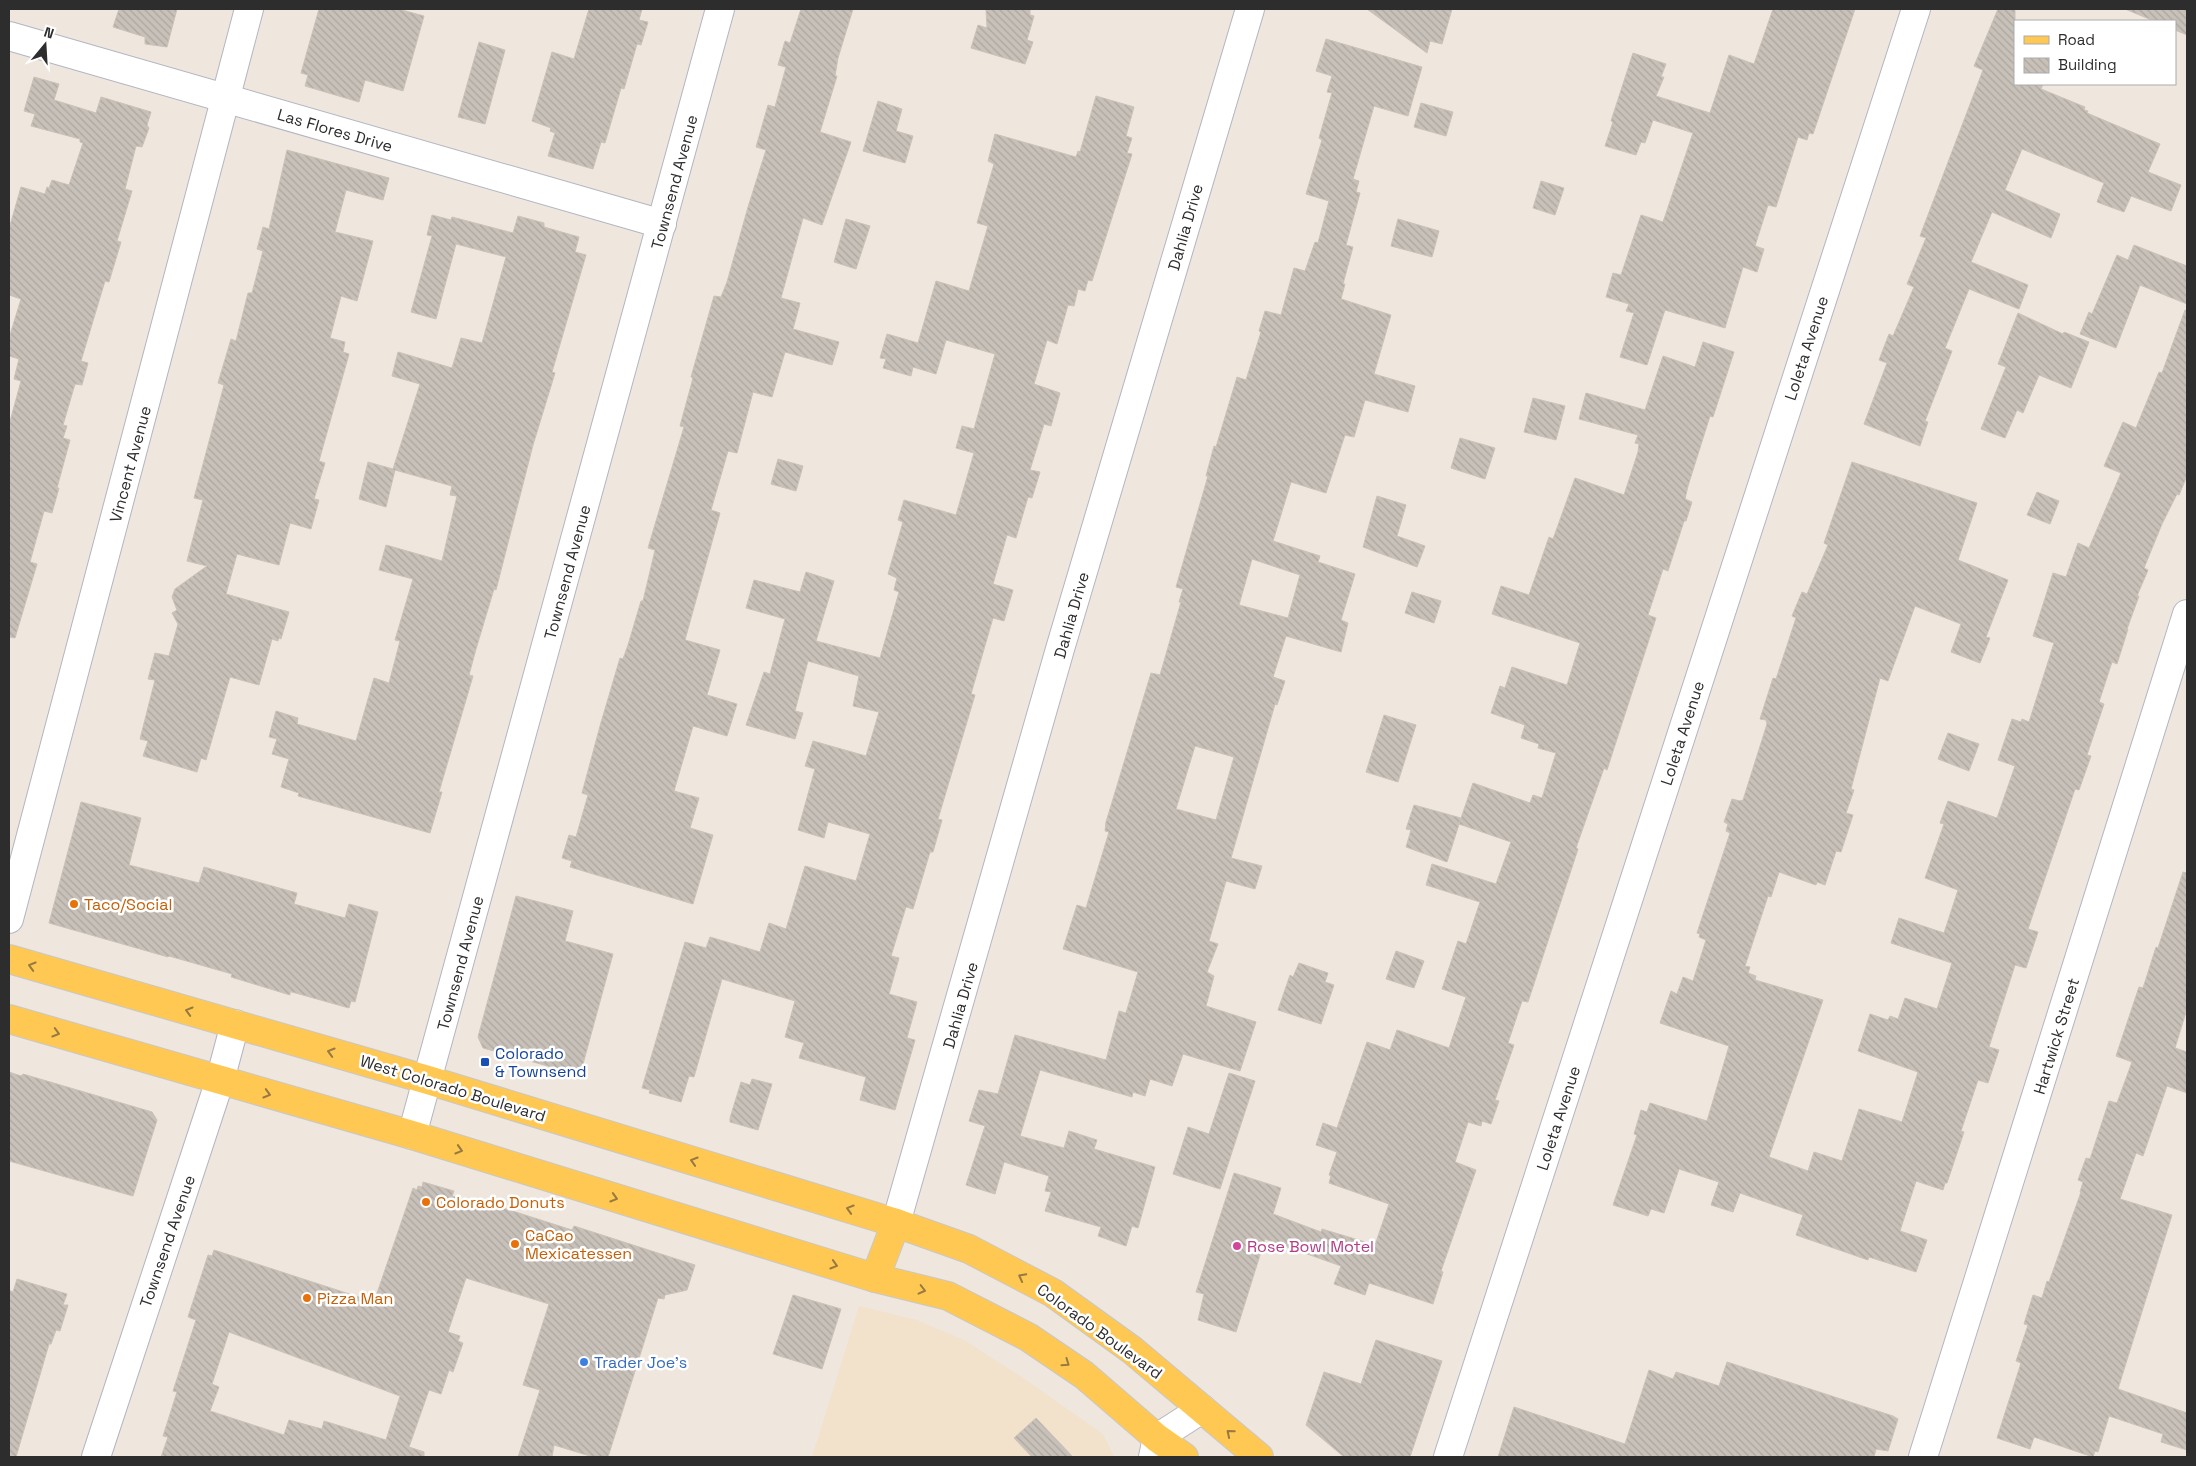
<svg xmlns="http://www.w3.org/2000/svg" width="2196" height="1466" font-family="'Space Grotesk',sans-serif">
  <defs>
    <pattern id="building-back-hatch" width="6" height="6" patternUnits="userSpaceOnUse" patternTransform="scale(1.25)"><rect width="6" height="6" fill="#c8c1b9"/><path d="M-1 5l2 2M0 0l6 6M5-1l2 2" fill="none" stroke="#aca69f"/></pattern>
  </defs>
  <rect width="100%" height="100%" fill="#efe6de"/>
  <polygon fill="#f2e2cc" points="859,1306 917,1320 964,1340 1022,1377 1103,1434 1114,1457 812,1457"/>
  <g fill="url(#building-back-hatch)" stroke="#cbc2b7" fill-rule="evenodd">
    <polygon points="119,9 177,9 167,47 145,44 145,37 113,27"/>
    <polygon points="319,9 398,9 424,16 403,91 365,80 359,102 305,86 308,75 301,73"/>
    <polygon points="589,9 642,9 639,20 648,22 641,45 637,44 624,89 621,88 605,143 601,142 593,169 548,156 555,133 550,131 551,128 532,121 552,52 574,59"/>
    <polygon points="801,9 853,9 838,58 835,76 837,76 820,132 851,142 822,225 803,218 781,298 800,303 793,329 839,342 832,365 785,352 772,397 753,392 737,453 728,451 711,510 720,513 685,640 720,650 707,695 737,704 727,736 693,726 674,791 699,798 690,828 713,835 693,904 570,867 572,861 562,858 569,835 576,837 588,795 582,793 600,726 620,658 623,659 628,645 641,601 643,601 655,550 648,548 684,427 680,426 693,378 691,377 714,296 721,297 727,282 748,207 766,150 756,147 768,105 775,107 786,67 778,65 785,41 790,43"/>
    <polygon points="986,9 1030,9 1030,15 1034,16 1027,40 1033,42 1025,64 971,48 978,25 987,28"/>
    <polygon points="1367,9 1452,9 1442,44 1430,41 1427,53"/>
    <polygon points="1773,9 1855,9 1813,134 1809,133 1807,140 1798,137 1776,207 1768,205 1755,246 1764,249 1757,272 1743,267 1725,328 1665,310 1647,365 1620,357 1634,313 1626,311 1629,304 1606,297 1613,273 1621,275 1641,215 1663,222 1693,133 1653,120 1645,143 1641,142 1636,155 1605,146 1613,122 1611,121 1633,53 1666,64 1661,77 1664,77 1656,96 1710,113 1729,55 1754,64"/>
    <polygon points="1998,9 2015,9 2015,84 2043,84 2041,89 2085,107 2084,110 2088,111 2087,113 2160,144 2148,172 2181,185 2171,211 2131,196 2124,212 2097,202 2104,183 2022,149 2005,190 2060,214 2051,238 1992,212 1971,262 2028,285 2019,309 1969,289 1945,348 1952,351 1925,421 1928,422 1920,446 1864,424 1887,363 1879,360 1889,334 1893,336 1914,287 1907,284 1926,238 1920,236 1983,70 1974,66"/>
    <polygon points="2125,9 2187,9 2187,35 2175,30 2175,21 2154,21"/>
    <path d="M 1326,39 L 1422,67 L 1408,116 L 1374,106 L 1353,179 L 1359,181 L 1356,192 L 1360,193 L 1346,245 L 1353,247 L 1343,284 L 1345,284 L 1341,299 L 1391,315 L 1374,374 L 1415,386 L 1408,412 L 1365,400 L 1354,437 L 1345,435 L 1326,493 L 1291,482 L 1273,541 L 1320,556 L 1318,562 L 1355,574 L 1341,620 L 1348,623 L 1341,652 L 1286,636 L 1273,677 L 1285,681 L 1277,705 L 1275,704 L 1231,858 L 1262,866 L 1255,889 L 1226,881 L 1209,941 L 1218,944 L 1207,972 L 1214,976 L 1206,1006 L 1256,1022 L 1240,1071 L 1183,1054 L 1172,1086 L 1150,1079 L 1145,1096 L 1133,1092 L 1132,1097 L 1040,1070 L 1020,1136 L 1064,1148 L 1069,1131 L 1097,1140 L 1094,1149 L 1155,1167 L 1138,1228 L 1132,1226 L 1126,1246 L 1098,1236 L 1101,1227 L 1045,1211 L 1051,1192 L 1045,1191 L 1049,1176 L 1004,1162 L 995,1194 L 966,1185 L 985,1126 L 969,1121 L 979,1090 L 998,1094 L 1015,1035 L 1106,1060 L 1119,1011 L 1126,1013 L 1138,972 L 1063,949 L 1077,905 L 1086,908 L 1109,832 L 1105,831 L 1106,822 L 1151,673 L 1160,675 L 1181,602 L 1179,602 L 1183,589 L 1176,587 L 1208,476 L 1206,476 L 1214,446 L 1216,447 L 1237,377 L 1246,380 L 1261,332 L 1259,331 L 1265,311 L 1281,315 L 1294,268 L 1305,271 L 1315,242 L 1318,243 L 1329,201 L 1306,194 L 1322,140 L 1319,138 L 1332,93 L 1327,92 L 1332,76 L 1316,71 ZM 1252,559 L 1300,575 L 1288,618 L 1239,605 ZM 1195,746 L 1234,757 L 1216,820 L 1176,809 Z"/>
    <polygon points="479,42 505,50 485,124 458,117"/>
    <polygon points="34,77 59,84 54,100 96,113 101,97 151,112 147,125 149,128 142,147 136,146 125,189 132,191 117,241 121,242 109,282 105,281 81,361 88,363 82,385 75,384 63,425 67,426 63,438 70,440 57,488 59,488 52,513 44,511 30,562 37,564 15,638 9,637 9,425 21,381 14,379 19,359 9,356 9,338 21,299 9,295 9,229 21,187 45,194 47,187 49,188 52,180 69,185 83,143 80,142 80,139 31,126 35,114 24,111"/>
    <polygon points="1096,96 1134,107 1126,136 1132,138 1127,153 1132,154 1092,281 1088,280 1085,291 1078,289 1074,306 1068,305 1057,344 1047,340 1034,384 1060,393 1051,426 1044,424 1030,470 1040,472 1032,498 1028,497 1016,538 1007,535 993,584 1013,590 1004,621 993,618 971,694 975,695 938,819 942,820 933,852 930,852 913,909 906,907 891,956 899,958 889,994 917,1002 907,1038 915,1040 895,1110 860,1100 866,1077 799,1058 804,1043 785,1037 795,1001 722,979 694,1077 689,1076 681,1102 649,1093 650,1090 642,1088 685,942 706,948 710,937 760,952 769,923 786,929 805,866 856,881 870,834 828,822 824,838 798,830 815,769 805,766 813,741 866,756 879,712 853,706 859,676 808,661 795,711 803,713 795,739 746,725 764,672 770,674 785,619 746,608 754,580 800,592 806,572 834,581 816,641 880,658 899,592 894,590 897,578 888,574 903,522 898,520 904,500 956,515 974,453 956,448 962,426 974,429 995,354 946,340 936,374 913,367 911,376 883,368 886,359 880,358 887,334 918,343 936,281 969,291 988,226 977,223 994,164 988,161 995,134 1076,157 1078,151 1080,152"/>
    <polygon points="878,101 902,109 896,131 913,136 905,163 863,151"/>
    <polygon points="1421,103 1453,112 1446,136 1414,127"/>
    <polygon points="287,150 389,178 383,200 346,190 335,232 373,241 357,301 341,296 330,338 345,342 343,352 349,354 319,461 325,463 314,499 319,500 311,529 290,523 279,565 237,554 226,594 289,612 281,639 279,638 278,641 272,639 259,685 230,677 206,760 201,758 197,772 143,756 148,741 140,739 155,680 148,679 155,653 169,656 178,624 172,613 177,610 172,597 175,589 207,566 187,561 203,500 194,498 224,385 218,383 231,339 236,341 248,293 252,293 263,251 257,249 263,227 269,229"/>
    <polygon points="1541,181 1564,188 1555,215 1533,208"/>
    <polygon points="432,215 451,220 452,217 513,233 518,216 544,223 544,227 579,237 575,252 586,255 552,372 555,373 533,445 496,590 494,589 476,649 469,675 473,676 439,792 442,792 430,833 298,796 299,793 281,787 289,759 272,754 277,739 269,737 276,711 298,718 297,724 356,741 374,678 389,683 400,641 395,640 413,579 379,570 386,545 442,561 457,496 450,495 452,486 395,470 386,507 359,499 368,462 393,469 420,384 392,376 398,352 452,368 461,338 482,343 506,257 456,244 436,319 411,312 432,236 427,235"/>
    <polygon points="846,219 870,226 856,269 834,262"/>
    <polygon points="1398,219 1439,231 1432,257 1391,246"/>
    <polygon points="2134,245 2187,266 2187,304 2140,285 2116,348 2080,334 2089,312 2092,314 2117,255 2128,260"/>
    <polygon points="2185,310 2187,311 2187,476 2179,495 2177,494 2162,524 2144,568 2148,570 2137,596 2139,596 2127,629 2128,629 2117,664 2112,662 2099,702 2104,704 2087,755 2091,756 2079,790 2075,789 2028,929 2038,932 2026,968 2015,965 1989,1047 1999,1050 1988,1083 1978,1080 1961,1131 1964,1132 1947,1183 1945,1183 1943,1190 1916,1181 1900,1231 1927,1240 1916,1272 1869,1257 1868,1260 1796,1235 1803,1215 1740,1193 1733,1212 1711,1205 1719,1182 1679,1169 1664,1213 1651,1209 1648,1216 1613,1205 1637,1135 1634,1134 1641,1110 1647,1112 1650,1103 1707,1121 1729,1046 1660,1023 1671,991 1677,994 1683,977 1693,981 1706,940 1699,937 1700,934 1697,933 1730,833 1726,831 1728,824 1724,822 1732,799 1740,801 1743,800 1767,724 1766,720 1760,719 1773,678 1776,679 1796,618 1792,616 1802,592 1807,594 1828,545 1824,543 1852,462 1977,503 1958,560 2008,580 1986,637 1990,638 1980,663 1951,652 1961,624 1915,606 1888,681 1880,678 1851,789 1854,790 1846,813 1853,815 1841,852 1836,851 1825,885 1817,882 1816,885 1779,872 1771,897 1768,896 1745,966 1750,967 1748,973 1756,976 1755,980 1823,1000 1769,1157 1808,1171 1814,1152 1842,1161 1859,1109 1902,1122 1918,1072 1858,1051 1870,1014 1888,1020 1890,1016 1898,1019 1905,998 1937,1009 1952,963 1891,943 1899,918 1944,933 1958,890 1925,878 1944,824 1940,823 1948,801 1997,818 2015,766 1998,760 2012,719 2021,722 2022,719 2029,722 2054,643 2033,636 2053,573 2066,577 2078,543 2089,548 2121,473 2104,466 2123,422 2136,428 2159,372 2162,373"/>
    <polygon points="2018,313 2063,334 2064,332 2089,342 2071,388 2039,375 2023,413 2017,410 2005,438 1981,429 2006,367 1998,364"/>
    <polygon points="1703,342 1734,352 1713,417 1710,416 1688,486 1685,499 1692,502 1686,521 1684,521 1668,571 1663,569 1648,615 1656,618 1607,770 1604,768 1576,848 1578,849 1528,1002 1522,1001 1508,1043 1514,1045 1495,1100 1499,1101 1491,1124 1482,1121 1481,1126 1468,1122 1455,1162 1476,1170 1441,1271 1443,1272 1433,1304 1369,1283 1365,1295 1334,1284 1341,1266 1265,1239 1236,1332 1198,1320 1204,1294 1196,1292 1234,1173 1281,1188 1273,1214 1321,1232 1322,1229 1375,1245 1389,1204 1329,1183 1331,1176 1329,1175 1337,1152 1316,1145 1323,1123 1337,1128 1367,1042 1390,1050 1397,1030 1449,1048 1466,997 1442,989 1458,941 1466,944 1480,902 1426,885 1432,864 1496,884 1511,842 1459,824 1473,783 1530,803 1533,795 1542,798 1556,753 1538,748 1539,744 1521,738 1525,725 1491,713 1500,686 1505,688 1512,667 1567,685 1580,643 1492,614 1501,586 1529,595 1549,537 1553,539 1575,478 1624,495 1638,452 1639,444 1635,443 1638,435 1579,419 1586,393 1645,410 1663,356 1695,367"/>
    <polygon points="1533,398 1565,406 1556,440 1524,432"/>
    <polygon points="1460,438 1495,448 1485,479 1451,468"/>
    <polygon points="778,459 803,466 796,491 771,484"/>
    <polygon points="2037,492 2059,501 2050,524 2027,515"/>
    <polygon points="1377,496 1406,505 1397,536 1425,546 1417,567 1363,547"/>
    <polygon points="1412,592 1441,601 1434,623 1405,613"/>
    <polygon points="1384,715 1416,725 1398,782 1366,772"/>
    <polygon points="1948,733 1979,744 1969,771 1938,759"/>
    <polygon points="81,802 141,818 129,865 199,883 204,867 297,893 294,904 345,918 349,904 378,912 355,1002 351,1001 349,1008 292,992 290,992 290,995 231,977 232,974 169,956 168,957 49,923"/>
    <polygon points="1414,805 1461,818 1447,862 1406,847 1411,830 1406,829"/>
    <polygon points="2183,872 2187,873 2187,1009 2175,1048 2187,1052 2187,1093 2167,1086 2143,1156 2136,1153 2120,1199 2172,1215 2118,1389 2187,1413 2187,1450 2161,1442 2163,1434 2109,1416 2098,1452 2095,1451 2093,1457 2034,1437 2030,1449 1997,1438 2021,1363 2016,1361 2028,1325 2024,1324 2033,1295 2042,1298 2047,1281 2049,1282 2081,1192 2080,1192 2083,1182 2078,1180 2086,1158 2090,1159 2109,1101 2117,1103 2132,1062 2116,1056 2139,987 2143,988 2156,947 2158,948"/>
    <polygon points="516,896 573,911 565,941 613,954 580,1075 483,1048 478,1037"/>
    <polygon points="1396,951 1424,961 1414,988 1386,979"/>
    <polygon points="1299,963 1328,973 1325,982 1334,985 1321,1024 1278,1010 1290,975 1293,977"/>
    <polygon points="9,1072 21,1076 23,1074 152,1112 157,1120 133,1196 9,1161"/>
    <polygon points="1229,1073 1255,1081 1220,1189 1173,1174 1188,1127 1209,1134"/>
    <polygon points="752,1079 772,1084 758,1130 730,1122 730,1118 741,1082 750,1085"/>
    <path d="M 423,1182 L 454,1191 L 452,1196 L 499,1209 L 500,1207 L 572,1230 L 574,1226 L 695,1265 L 687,1290 L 665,1295 L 664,1299 L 658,1298 L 608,1457 L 593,1457 L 554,1445 L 552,1457 L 518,1457 L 540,1390 L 523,1385 L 549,1304 L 466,1278 L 448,1332 L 460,1336 L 458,1341 L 463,1343 L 453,1372 L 449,1370 L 441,1394 L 429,1390 L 409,1447 L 424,1452 L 424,1457 L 161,1457 L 168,1437 L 163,1436 L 177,1392 L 173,1391 L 196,1320 L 188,1317 L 208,1255 L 212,1256 L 214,1250 L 374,1302 L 413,1188 L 417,1190 L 418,1186 L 422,1187 ZM 229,1332 L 400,1396 L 386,1440 L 324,1421 L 322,1429 L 289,1420 L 284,1435 L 210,1411 L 219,1387 L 212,1384 Z"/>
    <polygon points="17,1279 67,1294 63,1305 68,1305 60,1331 56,1330 51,1344 49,1344 16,1457 9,1457 9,1290 13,1292"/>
    <polygon points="793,1295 841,1309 822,1369 773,1354"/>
    <polygon points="1376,1340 1442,1361 1410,1457 1344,1457 1306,1425 1324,1372 1361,1384"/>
    <polygon points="1727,1362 1893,1416 1898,1419 1888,1451 1876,1449 1874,1457 1498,1457 1514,1407 1625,1444 1649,1370 1673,1379 1676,1372 1719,1386"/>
    <polygon points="1036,1418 1073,1457 1032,1457 1014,1438"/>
  </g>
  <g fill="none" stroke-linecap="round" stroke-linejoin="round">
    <g stroke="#b2b6c2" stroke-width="30">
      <g id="minor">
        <polyline points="9,36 662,224"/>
        <polyline points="9,919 249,9"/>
        <polyline points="412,1135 720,9"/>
        <polyline points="896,1223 1060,649 1250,9"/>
        <polyline points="96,1457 220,1080 235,1024"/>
        <polyline points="1153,1457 1157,1438 1202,1409"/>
        <polyline points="1448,1457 1916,9"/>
        <polyline points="1923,1457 2187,614"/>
      </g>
    </g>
    <g stroke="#c8c8c8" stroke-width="30">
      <g id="major">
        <polyline points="9,959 428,1080 896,1223 969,1249 1053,1293 1132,1350 1259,1457"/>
        <polyline points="9,1019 412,1135 875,1278 948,1296 1028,1337 1084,1375 1157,1438 1184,1457"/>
        <polyline points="875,1278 896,1223"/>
      </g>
    </g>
    <use href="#minor" stroke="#fff" stroke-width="28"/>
    <use href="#major" stroke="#ffc853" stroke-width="28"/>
  </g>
  <defs><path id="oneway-chevron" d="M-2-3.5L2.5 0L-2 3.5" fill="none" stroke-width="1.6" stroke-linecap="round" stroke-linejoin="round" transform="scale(1.25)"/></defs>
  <g stroke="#967a40">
    <use href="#oneway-chevron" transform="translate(32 966) rotate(-164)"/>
    <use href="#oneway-chevron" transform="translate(189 1011) rotate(-164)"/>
    <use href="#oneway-chevron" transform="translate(56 1033) rotate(16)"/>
    <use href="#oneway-chevron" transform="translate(331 1052) rotate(-164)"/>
    <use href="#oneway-chevron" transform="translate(267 1094) rotate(16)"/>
    <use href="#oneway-chevron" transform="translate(459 1150) rotate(17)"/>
    <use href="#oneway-chevron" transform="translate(694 1161) rotate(-163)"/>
    <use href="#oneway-chevron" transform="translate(614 1198) rotate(17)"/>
    <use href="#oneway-chevron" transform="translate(850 1209) rotate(-163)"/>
    <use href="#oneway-chevron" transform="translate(834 1265) rotate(17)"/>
    <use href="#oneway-chevron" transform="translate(1022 1277) rotate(-152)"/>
    <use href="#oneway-chevron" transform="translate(922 1290) rotate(14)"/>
    <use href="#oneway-chevron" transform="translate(1066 1363) rotate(35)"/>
    <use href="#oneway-chevron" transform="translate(1230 1433) rotate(-140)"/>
  </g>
  <g fill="#e8710a" stroke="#fff" stroke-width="2">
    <circle cx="74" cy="904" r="5"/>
    <circle cx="426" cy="1202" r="5"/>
    <circle cx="515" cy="1244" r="5"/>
    <circle cx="307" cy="1298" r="5"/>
  </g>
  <rect fill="#1a4fb4" stroke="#fff" stroke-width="2" x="480" y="1057" width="10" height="10" rx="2.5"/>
  <circle fill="#d1479c" stroke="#fff" stroke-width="2" cx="1237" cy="1246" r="5"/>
  <circle fill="#3f7fe0" stroke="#fff" stroke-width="2" cx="584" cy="1362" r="5"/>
  <g text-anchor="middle" stroke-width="5" stroke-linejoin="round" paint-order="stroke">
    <g font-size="16" fill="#2d2d2d" stroke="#fff">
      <text transform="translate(335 130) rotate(16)" y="6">Las Flores Drive</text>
      <text transform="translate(674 182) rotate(-75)" y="6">Townsend Avenue</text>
      <text transform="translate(1185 227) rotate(-74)" y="6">Dahlia Drive</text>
      <text transform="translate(1806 348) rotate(-72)" y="6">Loleta Avenue</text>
      <text transform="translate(130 464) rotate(-75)" y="6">Vincent Avenue</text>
      <text transform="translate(567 572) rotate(-75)" y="6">Townsend Avenue</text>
      <text transform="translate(1071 615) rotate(-74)" y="6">Dahlia Drive</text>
      <text transform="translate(1682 733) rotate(-72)" y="6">Loleta Avenue</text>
      <text transform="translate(460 963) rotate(-75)" y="6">Townsend Avenue</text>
      <text transform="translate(960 1005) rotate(-74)" y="6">Dahlia Drive</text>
      <text transform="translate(2056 1036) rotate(-73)" y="6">Hartwick Street</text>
      <text transform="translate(453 1088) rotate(17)" y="6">West Colorado Boulevard</text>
      <text transform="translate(1558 1118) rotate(-72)" y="6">Loleta Avenue</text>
      <text transform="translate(167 1241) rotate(-71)" y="6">Townsend Avenue</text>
      <text transform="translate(1100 1331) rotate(36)" y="6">Colorado Boulevard</text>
    </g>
    <g font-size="16" fill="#c56008" stroke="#fff" text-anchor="start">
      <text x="84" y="910">Taco/Social</text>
      <text x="436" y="1208">Colorado Donuts</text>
      <text x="525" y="1241">CaCao<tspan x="525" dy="18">Mexicatessen</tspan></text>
      <text x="317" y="1304">Pizza Man</text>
    </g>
    <g font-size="16" fill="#164399" stroke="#fff" text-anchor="start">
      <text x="495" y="1059">Colorado<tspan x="495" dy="18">&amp; Townsend</tspan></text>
    </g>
    <g font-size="16" fill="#b23c85" stroke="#fff" text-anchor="start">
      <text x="1247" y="1252">Rose Bowl Motel</text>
    </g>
    <g font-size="16" fill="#366cbe" stroke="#fff" text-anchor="start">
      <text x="594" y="1368">Trader Joe's</text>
    </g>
  </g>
  <rect width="2196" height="1466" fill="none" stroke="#2d2d2d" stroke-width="20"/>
  <rect x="2014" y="20" width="162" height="65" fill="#ffffff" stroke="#ababab"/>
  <rect x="2024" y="36" width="25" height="8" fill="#ffc853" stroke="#ababab"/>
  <text x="2058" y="45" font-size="15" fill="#2d2d2d">Road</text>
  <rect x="2024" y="58" width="25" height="15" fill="url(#building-back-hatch)" stroke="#ababab"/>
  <text x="2058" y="70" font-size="15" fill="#2d2d2d">Building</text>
  <g transform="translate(45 45) rotate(18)" stroke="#ffffff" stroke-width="4" paint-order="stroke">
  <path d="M0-4L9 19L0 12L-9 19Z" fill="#2d2d2d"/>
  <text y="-8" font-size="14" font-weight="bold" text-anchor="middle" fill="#2d2d2d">N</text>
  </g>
</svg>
